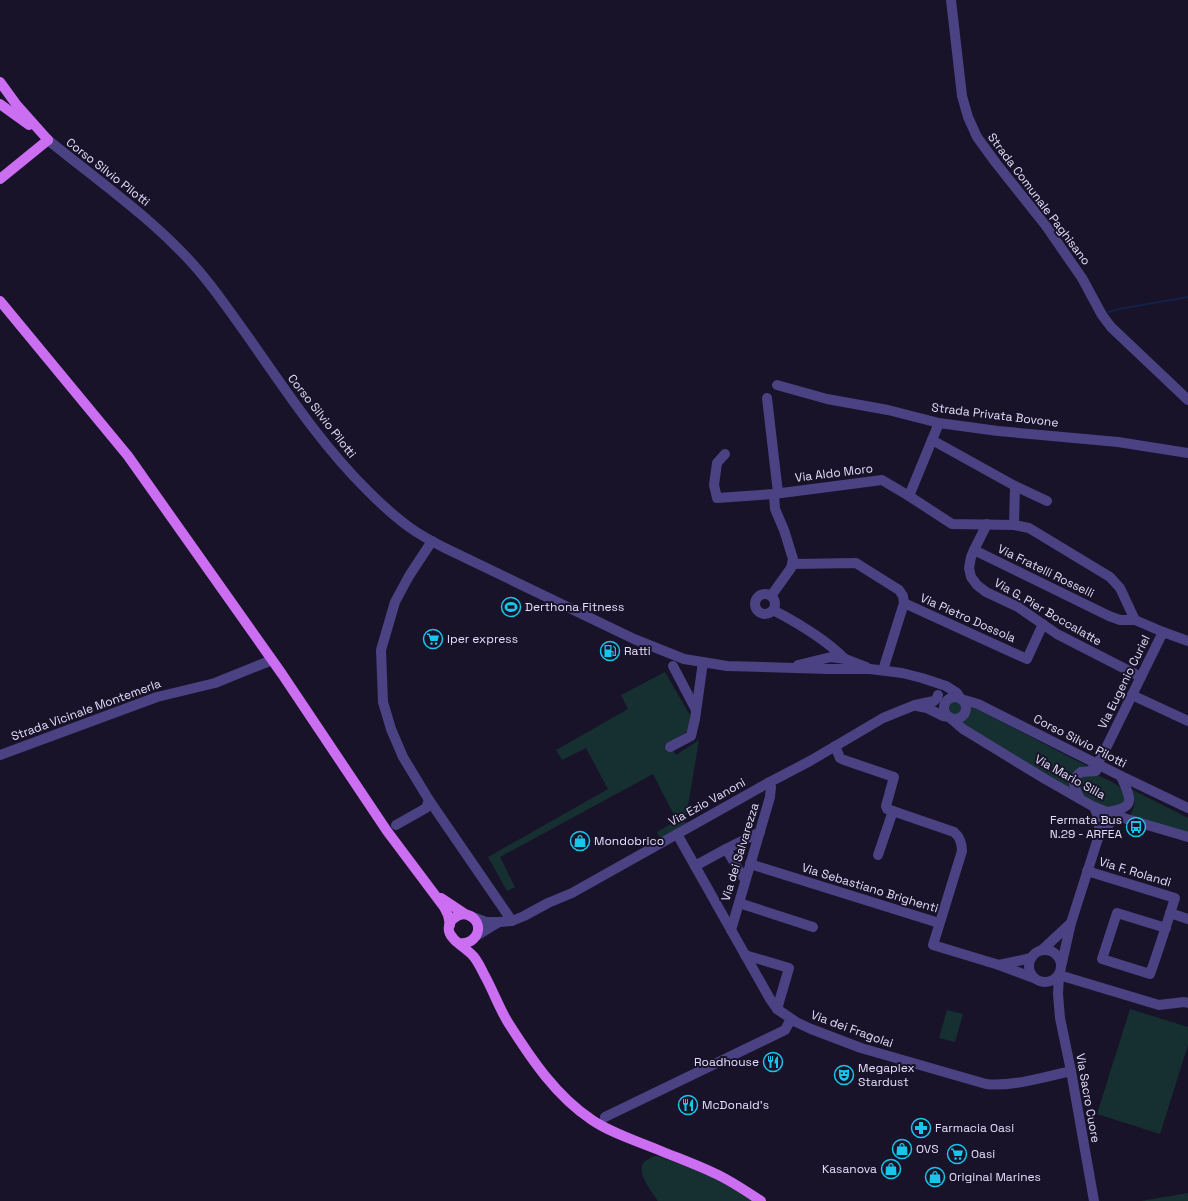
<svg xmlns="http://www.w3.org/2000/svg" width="1188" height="1201" font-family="'Space Grotesk',sans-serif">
  <rect width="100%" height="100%" fill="#181328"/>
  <g fill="#163032">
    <polygon points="665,672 691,717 688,731 664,746 669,752 673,750 676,755 699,740 685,824 660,838 657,832 672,823 674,815 653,774 500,857 515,887 507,891 488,857 608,789 586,748 562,760 556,750 628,709 621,695"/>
    <circle cx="954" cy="708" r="7"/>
    <path d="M 967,704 L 1089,767 L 1070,781 L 1069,786 L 1071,791 L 958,722 C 965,717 969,713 967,704 Z"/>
    <path d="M 1096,775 C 1107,779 1133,789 1122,804 L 1112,807 L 1102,806 L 1084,797 L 1077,781 L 1083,776 Z"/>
    <path d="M 1129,788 L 1188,818 L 1188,833 L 1133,817 L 1131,814 C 1136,802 1136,800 1129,788 Z"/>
    <polygon points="1130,1009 1188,1027 1188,1045 1160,1134 1097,1114"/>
    <polygon points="947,1010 963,1014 955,1042 939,1038"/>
    <path d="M 654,1156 L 658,1156 L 696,1170 L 725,1183 L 754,1201 L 658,1201 C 652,1192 637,1174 643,1163 C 646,1160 650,1158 654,1156 Z"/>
    <polygon points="1188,1193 1188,1201 1141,1201"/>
  </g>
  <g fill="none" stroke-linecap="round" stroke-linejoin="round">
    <polyline stroke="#122148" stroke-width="2" points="1105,313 1119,309 1188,297"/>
    <g stroke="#4a4283" stroke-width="10">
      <polyline points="951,0 962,96 968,117 977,137 996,163 1046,226 1082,278 1102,315 1111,327 1188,400"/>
      <path d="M 48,140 C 102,184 165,227 208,282 C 262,351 305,429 368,491 C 381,504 394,516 409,527 C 420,535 433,542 445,548 L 634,639 L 684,659 L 727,666 L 828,669 L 870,669 L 902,673 L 922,678 L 946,686 L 957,693 L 961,699 L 978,704 L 1121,776 L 1188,808"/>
      <polyline points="777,385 827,399 888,410 939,423 998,431 1118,442 1188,453"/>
      <polyline points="767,398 778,493"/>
      <polyline points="932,440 1015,486 1014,525"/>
      <polyline points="725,454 717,463 714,485 717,498 774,494 882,480 909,496 952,524 1014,525 1029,528 1110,577 1120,588 1135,620 1163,632 1188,641"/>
      <polyline points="1015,486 1047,501"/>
      <polyline points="909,496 939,423"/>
      <polyline points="987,524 974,550 1109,616 1120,620 1135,620"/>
      <polyline points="974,550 971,557 969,568 971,577 977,585 986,592 1018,607 1057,634 1141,677"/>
      <polyline points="793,564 856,563 899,590 903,596 904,603"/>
      <circle cx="765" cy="604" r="10"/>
      <polyline points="771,596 791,568 793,559 784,530 775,509 774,494"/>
      <path d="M 773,610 C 798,623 825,639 845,659"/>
      <polyline points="798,665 831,657 845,659 866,667"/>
      <polyline points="673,666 696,710"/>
      <polyline points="883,670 904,603 1027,659 1043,624"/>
      <polyline points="1132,695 1188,721"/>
      <circle cx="955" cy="708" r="11"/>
      <polyline points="917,706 927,708 943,716 949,717 963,729 1045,779 1094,807 1107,812 1127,819 1188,837"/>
      <path d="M 835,746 L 840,758 L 844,760 L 894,777 L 886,806 L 887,809 L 954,832 C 960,837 962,843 962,851 L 933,945 L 999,965 L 1034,978"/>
      <polyline points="670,747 691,736 695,719 703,662"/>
      <polyline points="0,755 157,697 215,683 272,660"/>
      <polyline points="1090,771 1097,764 1104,752 1163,632"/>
      <path d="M 1080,799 C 1075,788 1069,781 1081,772 L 1096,771"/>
      <polyline points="429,800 512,921"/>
      <path d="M 1107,812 C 1137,807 1131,800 1121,776"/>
      <polyline points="396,825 426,808 429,800 403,757 391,729 383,702 381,650 395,602 409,576 432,541"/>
      <polyline points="1100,832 1118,816"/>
      <path d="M 677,834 L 770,999 L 777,1009 L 796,1022 L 811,1029 L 861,1048 L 986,1084 C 1010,1087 1046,1077 1071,1071"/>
      <polyline points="878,855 893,811"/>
      <polyline points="750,864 939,923"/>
      <polyline points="695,866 726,849"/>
      <path d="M 1087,871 L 1175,898 C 1167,923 1159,949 1150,974 L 1102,959 L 1117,913 L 1166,928"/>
      <polyline points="745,880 726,849 760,832"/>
      <polyline points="739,903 813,927"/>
      <polyline points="1170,913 1188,919"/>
      <polyline points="470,916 486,922 499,922 476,936"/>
      <polyline points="499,922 512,921 524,916 548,903 572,893 768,783 810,761 883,718 915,705 934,701 937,698 938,695"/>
      <polyline points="731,930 770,797 771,787 768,783"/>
      <polyline points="1042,950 1071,923"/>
      <circle cx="1045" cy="966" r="16"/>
      <polyline points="745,955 789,968 777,1009"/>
      <polyline points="999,965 1031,958"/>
      <polyline points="1061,967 1071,923 1100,832 1097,814 1094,807"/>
      <polyline points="605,1117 785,1030 791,1019"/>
      <polyline points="1094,1201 1071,1071 1060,1018 1058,994 1059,975 1159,1005 1184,1002 1188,1003"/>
    </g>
    <g stroke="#cc6ef2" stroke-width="10">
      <polyline points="0,82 16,104 48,140"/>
      <polyline points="0,104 29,125"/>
      <polyline points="0,179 48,140"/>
      <polyline points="0,301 128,456 282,674 387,831 444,907 448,915 450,925"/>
      <polyline points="441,898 465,914"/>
      <path d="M 459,943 C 478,946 486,922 468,915 C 458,912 447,921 449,931 C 451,941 468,949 474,957 C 479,963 482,971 486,978 C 494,993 500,1010 509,1024 C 532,1060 556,1096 592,1120 C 613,1134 637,1141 661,1151 C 678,1158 697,1165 714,1173 C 730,1180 746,1191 761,1201"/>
    </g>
  </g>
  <defs>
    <g id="stadium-ring" transform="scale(1)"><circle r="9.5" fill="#181328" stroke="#1ac5eb" stroke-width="1.5"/><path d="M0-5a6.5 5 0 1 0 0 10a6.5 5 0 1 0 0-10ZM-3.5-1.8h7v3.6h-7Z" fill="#1ac5eb"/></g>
    <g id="supermarket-ring" transform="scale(1)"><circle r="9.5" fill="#181328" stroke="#1ac5eb" stroke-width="1.5"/><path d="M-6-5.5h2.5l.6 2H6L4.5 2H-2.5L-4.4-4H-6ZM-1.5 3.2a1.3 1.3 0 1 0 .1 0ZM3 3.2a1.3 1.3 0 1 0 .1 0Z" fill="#1ac5eb"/></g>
    <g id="fuel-ring" transform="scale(1)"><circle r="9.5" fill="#181328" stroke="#1ac5eb" stroke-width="1.5"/><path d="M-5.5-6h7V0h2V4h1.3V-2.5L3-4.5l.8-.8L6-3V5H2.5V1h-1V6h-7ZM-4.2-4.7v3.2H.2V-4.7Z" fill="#1ac5eb"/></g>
    <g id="bus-ring" transform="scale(1)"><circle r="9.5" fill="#181328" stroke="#1ac5eb" stroke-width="1.5"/><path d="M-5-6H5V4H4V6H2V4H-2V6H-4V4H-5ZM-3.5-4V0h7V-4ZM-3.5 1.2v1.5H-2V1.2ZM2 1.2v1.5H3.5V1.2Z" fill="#1ac5eb"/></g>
    <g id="shop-ring" transform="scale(1)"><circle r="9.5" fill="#181328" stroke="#1ac5eb" stroke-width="1.5"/><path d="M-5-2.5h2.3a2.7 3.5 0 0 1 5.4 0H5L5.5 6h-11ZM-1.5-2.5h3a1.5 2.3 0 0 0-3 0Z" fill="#1ac5eb"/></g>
    <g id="restaurant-ring" transform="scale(1)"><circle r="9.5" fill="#181328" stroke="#1ac5eb" stroke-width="1.5"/><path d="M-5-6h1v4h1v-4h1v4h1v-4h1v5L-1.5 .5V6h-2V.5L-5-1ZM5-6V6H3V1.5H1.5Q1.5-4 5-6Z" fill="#1ac5eb"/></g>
    <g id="theatre-ring" transform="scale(1)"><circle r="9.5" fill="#181328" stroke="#1ac5eb" stroke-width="1.5"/><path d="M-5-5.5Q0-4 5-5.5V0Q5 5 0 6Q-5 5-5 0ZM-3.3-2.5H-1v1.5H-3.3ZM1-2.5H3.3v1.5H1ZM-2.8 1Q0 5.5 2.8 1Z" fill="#1ac5eb"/></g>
    <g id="pharmacy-ring" transform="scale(1)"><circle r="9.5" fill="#181328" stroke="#1ac5eb" stroke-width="1.5"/><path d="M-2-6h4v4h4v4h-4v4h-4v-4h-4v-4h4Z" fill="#1ac5eb"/></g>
  </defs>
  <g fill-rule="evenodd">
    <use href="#stadium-ring" x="511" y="607"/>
    <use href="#supermarket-ring" x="433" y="639"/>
    <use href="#fuel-ring" x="610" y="651"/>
    <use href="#bus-ring" x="1136" y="827"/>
    <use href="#shop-ring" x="580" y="841"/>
    <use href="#restaurant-ring" x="773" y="1062"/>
    <use href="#theatre-ring" x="844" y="1075"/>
    <use href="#restaurant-ring" x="688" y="1105"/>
    <use href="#pharmacy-ring" x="921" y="1128"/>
    <use href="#shop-ring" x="902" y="1149"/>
    <use href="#supermarket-ring" x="957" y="1154"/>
    <use href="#shop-ring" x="891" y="1169"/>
    <use href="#shop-ring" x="935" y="1177"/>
  </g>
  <g text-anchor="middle" stroke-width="4" stroke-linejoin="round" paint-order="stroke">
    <g font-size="12" fill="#e3ddfc" stroke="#181328">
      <text transform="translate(108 172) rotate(38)" y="4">Corso Silvio Pilotti</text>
      <text transform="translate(1039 199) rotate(53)" y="4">Strada Comunale Paghisano</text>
      <text transform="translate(995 415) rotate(7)" y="4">Strada Privata Bovone</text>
      <text transform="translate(322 416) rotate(52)" y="4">Corso Silvio Pilotti</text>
      <text transform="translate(834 473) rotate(-7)" y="4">Via Aldo Moro</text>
      <text transform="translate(1046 571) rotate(26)" y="4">Via Fratelli Rosselli</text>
      <text transform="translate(1048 612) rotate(30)" y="4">Via G. Pier Boccalatte</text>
      <text transform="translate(968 618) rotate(24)" y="4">Via Pietro Dossola</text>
      <text transform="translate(1124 682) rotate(-64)" y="4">Via Eugenio Curiel</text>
      <text transform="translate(86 710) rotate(-20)" y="4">Strada Vicinale Montemerla</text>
      <text transform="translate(1080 741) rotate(27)" y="4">Corso Silvio Pilotti</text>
      <text transform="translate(1070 777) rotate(29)" y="4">Via Mario Silla</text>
      <text transform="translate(707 802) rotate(-29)" y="4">Via Ezio Vanoni</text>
      <text transform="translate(740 852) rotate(-73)" y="4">Via dei Salvarezza</text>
      <text transform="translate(1135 872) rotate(17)" y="4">Via F. Rolandi</text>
      <text transform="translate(870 888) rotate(17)" y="4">Via Sebastiano Brighenti</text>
      <text transform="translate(852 1029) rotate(20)" y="4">Via dei Fragolai</text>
      <text transform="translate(1088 1098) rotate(80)" y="4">Via Sacro Cuore</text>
    </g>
    <g font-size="12" fill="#e3ddfc" stroke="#181328" text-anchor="start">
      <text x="525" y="611">Derthona Fitness</text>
      <text x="447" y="643">Iper express</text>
      <text x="624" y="655">Ratti</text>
      <text x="1122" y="824" text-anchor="end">Fermata Bus<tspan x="1122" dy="14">N.29 - ARFEA</tspan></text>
      <text x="594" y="845">Mondobrico</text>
      <text x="759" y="1066" text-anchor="end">Roadhouse</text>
      <text x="858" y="1072">Megaplex<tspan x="858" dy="14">Stardust</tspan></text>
      <text x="702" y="1109">McDonald's</text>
      <text x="935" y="1132">Farmacia Oasi</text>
      <text x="916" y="1153">OVS</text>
      <text x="971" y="1158">Oasi</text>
      <text x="877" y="1173" text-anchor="end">Kasanova</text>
      <text x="949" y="1181">Original Marines</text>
    </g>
  </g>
</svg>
